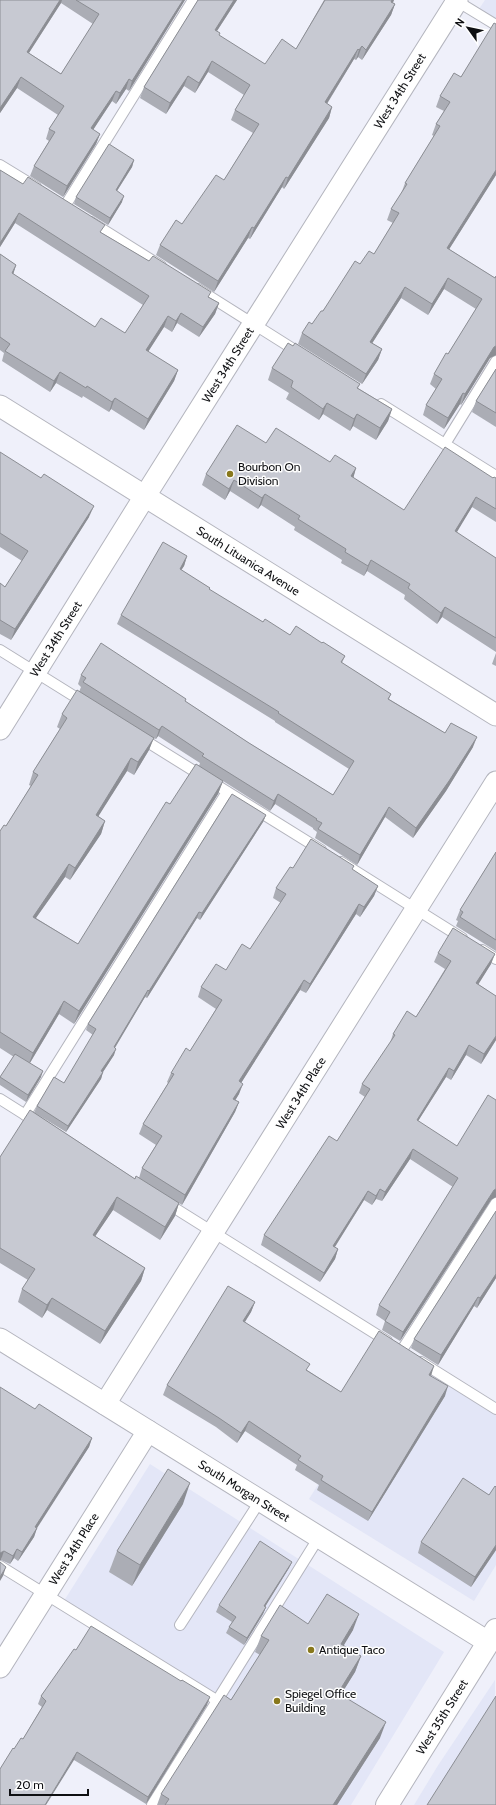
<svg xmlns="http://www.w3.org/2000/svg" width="496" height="1805" font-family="Cabin,sans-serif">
  <rect width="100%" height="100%" fill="#eff0fa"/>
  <g fill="#e3e6f7">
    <polygon points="485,0 496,0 496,27 475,15"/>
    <polygon points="402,1350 496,1409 496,1565 474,1601 309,1499"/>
    <polygon points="150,1464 444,1652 351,1805 152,1805 218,1701 62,1604"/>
    <polygon points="495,1680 496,1805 414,1805 437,1767"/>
  </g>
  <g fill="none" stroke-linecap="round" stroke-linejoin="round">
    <g stroke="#b4b5be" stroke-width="12">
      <g id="service">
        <polyline points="455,0 496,25"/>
        <polyline points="0,165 36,187"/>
        <polyline points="65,206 193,0"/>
        <polyline points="91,222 161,266"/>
        <polyline points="198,289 298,352"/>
        <polyline points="381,404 496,476"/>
        <polyline points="445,444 496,361"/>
        <polyline points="0,650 85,703"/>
        <polyline points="141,738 321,850"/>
        <polyline points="341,862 462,938"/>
        <polyline points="482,950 496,959"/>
        <polyline points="0,1099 38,1123"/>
        <polyline points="25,1115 227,792"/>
        <polyline points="165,1202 387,1341"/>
        <polyline points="402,1350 496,1203"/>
        <polyline points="421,1362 496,1409"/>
        <polyline points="0,1566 218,1701"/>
        <polyline points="180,1625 260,1501"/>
        <polyline points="152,1805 319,1537"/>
      </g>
    </g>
    <g stroke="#b4b5be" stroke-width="23">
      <g id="minor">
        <polyline points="0,406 496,715"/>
        <polyline points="0,729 145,496 457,1"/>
        <polyline points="0,1339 488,1642"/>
        <polyline points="105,1404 496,782"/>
        <polyline points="0,1667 148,1431"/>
      </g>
    </g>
    <g stroke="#b4b5be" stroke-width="24">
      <polyline id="secondary" points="387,1805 496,1630"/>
    </g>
    <use href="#service" stroke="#fff" stroke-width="10"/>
    <use href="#minor" stroke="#fff" stroke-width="21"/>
    <use href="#secondary" stroke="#fff" stroke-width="22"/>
  </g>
  <g fill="#abadb5" fill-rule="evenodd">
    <path d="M 0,0 L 185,0 L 129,91 L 126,89 L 116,104 L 112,101 L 93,130 L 100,134 L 96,144 L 63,197 L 30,176 L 34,166 L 49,141 L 46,139 L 49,129 L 58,115 L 17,88 L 0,113 ZM 61,3 L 93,24 L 61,74 L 29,53 Z"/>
    <polygon points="198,0 237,0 217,31 219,36 265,64 296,49 324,0 394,0 393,3 395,4 391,15 362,60 358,57 356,60 354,59 327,104 332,107 329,118 284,189 282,187 250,239 248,238 214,292 156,255 160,245 182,224 224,180 253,133 231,120 235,110 244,95 208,72 195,93 184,86 166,114 140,98 144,87"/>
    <polygon points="496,24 496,175 449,249 495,278 496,276 496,355 490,358 461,405 460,404 444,429 423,415 426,405 436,389 430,384 434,374 448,354 476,309 444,289 428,315 401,298 372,343 382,349 378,360 362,384 298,344 302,333 312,324 360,264 374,254 393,223 387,220 391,209 401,194 405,183 434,136 432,135 436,124 444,111 436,107 440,96 461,77"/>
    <polygon points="134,160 132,167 117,191 122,202 108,225 74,204 76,197"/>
    <polygon points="0,170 102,233 209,297 219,303 215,314 199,337 177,323 172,332 164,327 148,352 178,370 174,381 144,430 111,409 109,412 83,396 82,398 56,383 50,392 2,361 4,353 0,350 0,254 16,265 13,274 95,327 125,333 143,305 15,223 0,247"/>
    <polygon points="272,368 360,384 358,388 392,409 388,421 376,440 353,426 350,431 323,414 319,420 286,399 289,393 268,380"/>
    <polygon points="496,369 496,427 472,412 476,401"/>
    <polygon points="266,443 330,462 356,468 353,478 404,510 493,478 496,478 496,522 472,507 456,532 496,558 496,652 442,617 437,624 404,599 405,595 367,571 364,576 341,563 342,560 294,530 295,527 261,505 258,509 230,491 225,500 202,485 206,474"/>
    <polygon points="0,452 89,517 11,640 0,634 0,583 5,587 22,561 0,547"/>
    <path d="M 187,556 L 184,566 L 181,570 L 210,588 L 210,590 L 263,622 L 290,635 L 322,643 L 345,656 L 342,663 L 391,694 L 389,699 L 445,733 L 473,747 L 446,791 L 413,838 L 385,817 L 357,865 L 315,838 L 317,832 L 313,829 L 313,828 L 275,804 L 270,811 L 223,781 L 218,794 L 74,1024 L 59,1014 L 30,1063 L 41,1077 L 26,1102 L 0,1085 L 0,1077 L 14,1057 L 0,1048 L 0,831 L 6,826 L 31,786 L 29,785 L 33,772 L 60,729 L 57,727 L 62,714 L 79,692 L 81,687 L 78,684 L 81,675 L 186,699 L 185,701 L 249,743 L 333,795 L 349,769 L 275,722 L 275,721 L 117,624 L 121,615 ZM 158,736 L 200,763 L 199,766 L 78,944 L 36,918 L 65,877 L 70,880 L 101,834 L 105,821 L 98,816 L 127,771 L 134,775 L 149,750 L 153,738 L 156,739 Z"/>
    <polygon points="496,653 496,666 492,664"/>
    <polygon points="266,815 263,822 200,920 197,918 147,998 145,997 115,1048 114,1055 103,1072 101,1079 66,1132 35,1113 135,1179 139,1178 142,1168 156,1145 139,1134 143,1124 168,1083 167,1082 171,1073 190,1051 216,1009 198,997 201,987 226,970 250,949 281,903 273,898 276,888 293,868 353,870 378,886 374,896 360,917 356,914 306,993 300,990 241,1083 239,1094 235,1100 239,1102 235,1112 182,1205 179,1203 175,1216 160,1240 113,1210 95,1236 145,1268 141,1281 100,1344 47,1310 42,1318 18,1302 22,1289 28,1280 0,1263 0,1157 34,1113 37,1106 64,1083 93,1035 86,1030 88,1024"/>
    <polygon points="496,852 496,951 456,926 458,921 456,920 460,910"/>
    <polygon points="438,953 491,964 478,984 496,996 496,1040 481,1064 466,1055 451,1080 446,1077 418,1121 491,1200 400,1341 382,1330 385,1321 376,1315 379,1305 453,1187 410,1159 382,1201 376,1199 372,1205 364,1200 335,1247 338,1249 335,1259 320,1282 261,1245 264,1235 337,1141 365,1097 359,1093 362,1084 390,1043 393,1034 416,1017 445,969 434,962"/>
    <polygon points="496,1211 496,1278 477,1308 474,1306 438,1365 411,1348 414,1339"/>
    <polygon points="255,1302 251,1312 245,1322 307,1370 341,1392 431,1376 445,1396 368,1521 317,1490 319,1485 295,1470 297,1465 245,1431 237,1443 216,1427 163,1395 167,1385"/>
    <polygon points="35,1409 92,1438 89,1447 36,1528 37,1528 34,1537 18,1561 14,1558 10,1564 1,1560"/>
    <polygon points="496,1487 496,1550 471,1587 418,1553 421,1542 489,1495"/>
    <polygon points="183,1504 132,1586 109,1572 117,1551"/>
    <polygon points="292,1562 289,1568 265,1607 266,1607 263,1614 244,1645 226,1633 229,1627 232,1622 216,1612 219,1605"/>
    <polygon points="308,1624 353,1630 343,1645 361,1656 355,1672 341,1694 380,1738 337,1805 157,1805 161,1794 231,1700 260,1655 255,1652 261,1636"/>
    <polygon points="76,1650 207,1705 146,1804 74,1760 14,1749 23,1739 42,1707 38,1704 41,1696"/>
  </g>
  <g fill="#8b8d93">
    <polygon points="60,0 62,0 61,3 23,62 27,52"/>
    <polygon points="183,0 185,0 129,91 132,81"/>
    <polygon points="234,0 237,0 211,40 215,30"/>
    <polygon points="392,0 394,0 387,12 391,2"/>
    <polygon points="395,4 391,15 362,60 366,50"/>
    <polygon points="362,46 358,57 356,60 359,50"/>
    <polygon points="358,49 354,59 321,113 325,102"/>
    <polygon points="212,61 208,72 195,93 199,83"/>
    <polygon points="188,76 184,86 166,114 170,103"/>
    <polygon points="21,77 17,88 0,113 0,108"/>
    <polygon points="129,79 126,89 116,104 120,93"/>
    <polygon points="116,91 112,101 87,139 91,128"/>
    <polygon points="332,107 329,118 284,189 288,178"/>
    <polygon points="100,134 96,144 63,197 67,186"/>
    <polygon points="134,160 132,167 113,197 116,190"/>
    <polygon points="496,170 496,175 443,259 447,248"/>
    <polygon points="286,177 282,187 250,239 254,228"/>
    <polygon points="124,196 122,202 108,225 110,218"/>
    <polygon points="19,213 15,223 0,247 0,243"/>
    <polygon points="252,227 248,238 214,292 218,281"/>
    <polygon points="16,265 13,275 12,273"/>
    <polygon points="448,278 444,289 428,315 432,304"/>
    <polygon points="405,287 401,298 366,353 370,342"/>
    <polygon points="219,303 215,314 199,337 203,327"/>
    <polygon points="181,313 177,323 172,332 176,321"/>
    <polygon points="168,316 164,327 142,361 146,350"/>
    <polygon points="496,346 496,355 490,358 461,405 465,394 494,347"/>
    <polygon points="382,349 378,360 362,384 366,374"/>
    <polygon points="178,370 174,381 144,430 148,419"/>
    <polygon points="60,372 56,383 50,392 54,381"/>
    <polygon points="463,393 460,404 444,429 448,418"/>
    <polygon points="115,398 111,409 109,412 112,402"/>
    <polygon points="327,403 323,414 319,420 323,409"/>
    <polygon points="392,409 388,421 376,440 380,428"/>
    <polygon points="357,414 353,426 350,431 354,419"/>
    <polygon points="356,468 353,479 351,476"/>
    <polygon points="234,480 230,491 225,500 229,489"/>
    <polygon points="265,494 261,505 258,509 262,498"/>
    <polygon points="476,497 472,507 451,542 455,531"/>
    <polygon points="94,506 89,517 11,640 15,629"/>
    <polygon points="187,556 184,566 176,578 180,569"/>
    <polygon points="371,560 367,571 364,576 368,566"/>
    <polygon points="445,607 442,617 437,624 441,613"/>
    <polygon points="162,726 158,736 156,739 159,730"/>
    <polygon points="477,737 473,747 446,791 413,838 416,828"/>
    <polygon points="154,738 149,750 134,775 138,762"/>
    <polygon points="131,758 127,771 91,828 96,815"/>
    <polygon points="223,781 218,794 74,1024 79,1011"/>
    <polygon points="278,794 275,804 270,811 274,801"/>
    <polygon points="389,807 385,817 357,865 360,855"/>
    <polygon points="266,815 263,822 200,920 202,913"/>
    <polygon points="105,821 101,834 70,880 75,868"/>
    <polygon points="69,864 65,877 28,929 33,917"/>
    <polygon points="378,886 374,896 360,917 364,907"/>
    <polygon points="359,904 356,914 306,993 310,984"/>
    <polygon points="199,912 197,918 147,998 149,991"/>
    <polygon points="495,954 491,964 473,993 476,983"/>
    <polygon points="304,980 300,990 236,1091 239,1081"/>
    <polygon points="148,990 145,997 111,1054 114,1047"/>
    <polygon points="64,1001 59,1014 28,1066 33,1053"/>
    <polygon points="496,1036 496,1040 481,1064 484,1054"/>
    <polygon points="469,1045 466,1055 451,1080 454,1071"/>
    <polygon points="116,1049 114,1055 99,1078 101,1071"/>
    <polygon points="449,1068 446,1077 413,1129 417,1120"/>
    <polygon points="43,1071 41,1077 26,1102 28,1095"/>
    <polygon points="103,1072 101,1079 66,1132 68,1126"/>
    <polygon points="243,1084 239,1094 230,1109 233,1099"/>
    <polygon points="239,1102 235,1112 182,1205 185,1195"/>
    <polygon points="413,1149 410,1159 382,1201 385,1192"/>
    <polygon points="380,1189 376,1199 372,1205 376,1196"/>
    <polygon points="496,1189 496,1197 491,1200 400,1341 403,1332 494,1190"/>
    <polygon points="368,1191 364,1200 329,1256 333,1246"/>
    <polygon points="117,1197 113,1210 88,1247 93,1235"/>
    <polygon points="179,1203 175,1216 160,1240 165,1227"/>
    <polygon points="338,1249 335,1259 320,1282 324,1273"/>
    <polygon points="145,1268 141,1281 100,1344 105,1331"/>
    <polygon points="496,1274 496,1278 477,1308 480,1298"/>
    <polygon points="478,1297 474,1306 438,1365 441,1355"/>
    <polygon points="52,1298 47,1310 42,1318 47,1305"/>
    <polygon points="255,1302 251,1312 239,1331 243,1321"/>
    <polygon points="434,1366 431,1376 429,1375"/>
    <polygon points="448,1386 445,1396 368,1521 372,1512"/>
    <polygon points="249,1421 245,1431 237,1443 241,1433"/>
    <polygon points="92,1438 89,1447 32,1536 35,1527"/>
    <polygon points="190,1483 183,1504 132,1586 140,1565"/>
    <polygon points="37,1528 34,1537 18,1561 22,1552"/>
    <polygon points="496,1545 496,1550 471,1587 475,1577"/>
    <polygon points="17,1549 14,1558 10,1564 13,1556"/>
    <polygon points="4,1551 1,1560 0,1560 0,1553"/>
    <polygon points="292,1562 289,1568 261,1613 264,1606"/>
    <polygon points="6,1567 3,1576 0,1581 0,1577"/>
    <polygon points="266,1607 263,1614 244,1645 247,1638"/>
    <polygon points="359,1614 353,1630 335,1660 341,1644"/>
    <polygon points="361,1656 355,1672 332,1709 338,1693"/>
    <polygon points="210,1697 207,1705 146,1804 148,1797"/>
    <polygon points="386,1722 380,1738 337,1805 333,1805"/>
    <polygon points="77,1752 74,1760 46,1805 45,1805"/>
  </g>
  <g fill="#c7c9d2" stroke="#8b8d93">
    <polygon points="0,0 60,0 27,52 61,74 99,14 76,0 183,0 132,81 129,79 120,93 116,91 91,128 100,134 67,186 34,166 55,132 49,129 64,106 21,77 0,108"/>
    <polygon points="198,0 234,0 215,30 220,33 219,35 265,64 282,39 296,49 325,0 392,0 391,2 395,4 366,50 362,46 359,50 358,49 325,102 332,107 288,178 286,177 254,228 252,227 218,281 160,245 176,220 182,224 216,175 224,180 259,124 235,110 250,85 212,61 199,83 188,76 170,103 144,87"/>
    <polygon points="494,23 496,24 496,170 447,248 495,278 496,276 496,346 494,347 465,394 463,393 448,418 426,405 442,379 434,374 446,353 448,354 482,299 448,278 432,304 405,287 370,342 382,349 366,374 302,333 309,322 312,324 321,311 323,311 355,261 360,264 369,251 374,254 399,213 391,209 407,184 405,183 440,126 436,124 450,102 440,96 454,73 461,77"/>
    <polygon points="109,144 134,160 116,190 124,196 110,218 76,197"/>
    <polygon points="0,170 23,184 28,177 105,225 100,232 149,261 153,256 211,292 208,297 219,303 203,327 181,313 176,321 168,316 146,350 178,370 148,419 115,398 112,402 87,386 86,388 60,372 54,381 5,351 10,344 0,337 0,254 16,265 12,273 95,327 101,318 125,333 149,296 19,213 0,243"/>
    <polygon points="288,343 293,346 295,343 360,384 357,388 392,409 380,428 357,414 354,419 327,403 323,409 291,387 293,381 272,368"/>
    <polygon points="496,369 496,413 476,401"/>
    <polygon points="237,425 266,443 276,428 330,462 335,455 356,468 351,476 404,510 445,447 493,478 494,477 496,478 496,509 476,497 455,531 496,558 496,638 445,607 441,613 408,588 410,584 371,560 368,566 345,552 346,549 298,519 300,516 265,494 262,498 234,480 229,489 206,474"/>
    <polygon points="0,452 41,478 44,474 94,506 15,629 0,620 0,583 5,587 28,551 0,533"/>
    <polygon points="163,542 187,556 180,569 210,588 209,589 263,622 265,619 290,635 296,626 322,643 323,642 345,656 341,662 391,694 388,699 445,733 451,723 477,737 449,781 416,828 389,807 360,855 318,829 322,823 316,820 317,819 278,794 274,801 202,756 204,754 162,726 159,730 83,682 86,678 81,675 101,643 186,699 185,701 249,743 333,795 354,761 278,713 279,712 121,615"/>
    <polygon points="77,690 154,738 138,762 131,758 96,815 105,821 75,868 69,864 33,917 78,944 166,802 170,804 196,764 223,781 79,1011 64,1001 33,1053 0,1032 0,831 4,825 6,826 38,775 33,772 67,718 62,714"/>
    <polygon points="232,794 266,815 202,913 199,912 149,991 148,990 114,1047 116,1049 101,1071 103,1072 68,1126 37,1106 54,1077 64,1083 96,1029 88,1024"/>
    <polygon points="311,839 354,866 352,869 378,886 364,907 359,904 310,984 304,980 239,1081 243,1084 233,1099 239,1102 185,1195 142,1168 162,1136 143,1124 174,1074 171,1073 186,1048 190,1051 222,1000 201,987 216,964 226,970 242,944 250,949 286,894 276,888 290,867 293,868"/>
    <polygon points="496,852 496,940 460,917 463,912 460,910"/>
    <polygon points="453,928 495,954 476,983 496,996 496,1036 484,1054 469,1045 454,1071 449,1068 417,1120 457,1146 488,1095 496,1100 496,1189 494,1190 403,1332 385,1321 390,1312 379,1305 458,1178 413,1149 385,1192 380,1189 376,1196 368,1191 333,1246 338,1249 324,1273 264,1235 329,1136 337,1141 370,1089 362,1084 395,1035 393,1034 407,1011 416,1017 430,995 451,961 438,953"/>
    <polygon points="15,1054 43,1071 28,1095 0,1077"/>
    <polygon points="30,1110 135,1179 136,1176 179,1203 165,1227 117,1197 93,1235 145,1268 105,1331 52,1298 47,1305 22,1289 35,1269 0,1248 0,1157"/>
    <polygon points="496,1211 496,1274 480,1298 478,1297 441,1355 414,1339"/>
    <polygon points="228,1286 255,1302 243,1321 310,1364 306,1370 341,1392 379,1331 434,1366 429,1375 448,1386 372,1512 321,1480 323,1476 298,1460 301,1456 249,1421 241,1433 219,1418 167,1385"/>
    <polygon points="0,1387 35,1409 39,1404 92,1438 35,1527 37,1528 22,1552 17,1549 13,1556 4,1551 0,1553"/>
    <polygon points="168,1469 190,1483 140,1565 117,1551"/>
    <polygon points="463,1478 489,1495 495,1486 496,1487 496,1545 475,1577 421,1542"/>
    <polygon points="260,1541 292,1562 264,1606 266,1607 247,1638 229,1627 236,1617 219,1605"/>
    <polygon points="0,1562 6,1567 0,1577"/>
    <polygon points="327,1594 359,1614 341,1644 361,1656 338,1693 386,1722 333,1805 165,1805 169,1799 161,1794 224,1695 231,1700 269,1640 261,1636 280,1605 308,1624"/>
    <polygon points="91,1626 181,1681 182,1680 210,1697 148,1797 77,1752 45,1805 0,1805 0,1769 13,1748 14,1749 21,1738 23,1739 46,1701 41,1696 74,1649 76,1650"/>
    <polygon points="496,1696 496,1805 427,1805"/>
  </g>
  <g fill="#88781c" stroke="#fefefe" stroke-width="1.5">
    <circle cx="230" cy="474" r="4"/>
    <circle cx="311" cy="1650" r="4"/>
    <circle cx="277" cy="1701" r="4"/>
  </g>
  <g text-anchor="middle" stroke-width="3" stroke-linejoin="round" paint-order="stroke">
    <g font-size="12" fill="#0e0f12" stroke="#fefefe">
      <text transform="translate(400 91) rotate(-58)" y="4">West 34th Street</text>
      <text transform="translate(228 365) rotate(-58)" y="4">West 34th Street</text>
      <text transform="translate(248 561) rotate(32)" y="4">South Lituanica Avenue</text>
      <text transform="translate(56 639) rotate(-58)" y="4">West 34th Street</text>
      <text transform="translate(301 1093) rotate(-58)" y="4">West 34th Place</text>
      <text transform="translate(244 1491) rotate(32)" y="4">South Morgan Street</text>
      <text transform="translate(74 1549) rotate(-58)" y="4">West 34th Place</text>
      <text transform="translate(442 1717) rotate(-58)" y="4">West 35th Street</text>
    </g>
    <g font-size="12" fill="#0e0f12" stroke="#fefefe" text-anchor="start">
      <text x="238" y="471">Bourbon On<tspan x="238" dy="14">Division</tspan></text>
      <text x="319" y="1654">Antique Taco</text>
      <text x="285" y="1698">Spiegel Office<tspan x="285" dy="14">Building</tspan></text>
    </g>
  </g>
  <g transform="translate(468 28) rotate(303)" stroke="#fefefe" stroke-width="3" paint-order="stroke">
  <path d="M0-3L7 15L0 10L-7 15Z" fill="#0e0f12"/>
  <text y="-6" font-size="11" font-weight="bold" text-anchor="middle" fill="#0e0f12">N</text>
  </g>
  <path d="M10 1789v6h78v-6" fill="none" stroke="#0e0f12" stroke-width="2"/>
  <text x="16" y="1789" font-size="12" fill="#0e0f12" stroke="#fefefe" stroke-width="3" paint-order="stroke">20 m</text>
</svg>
